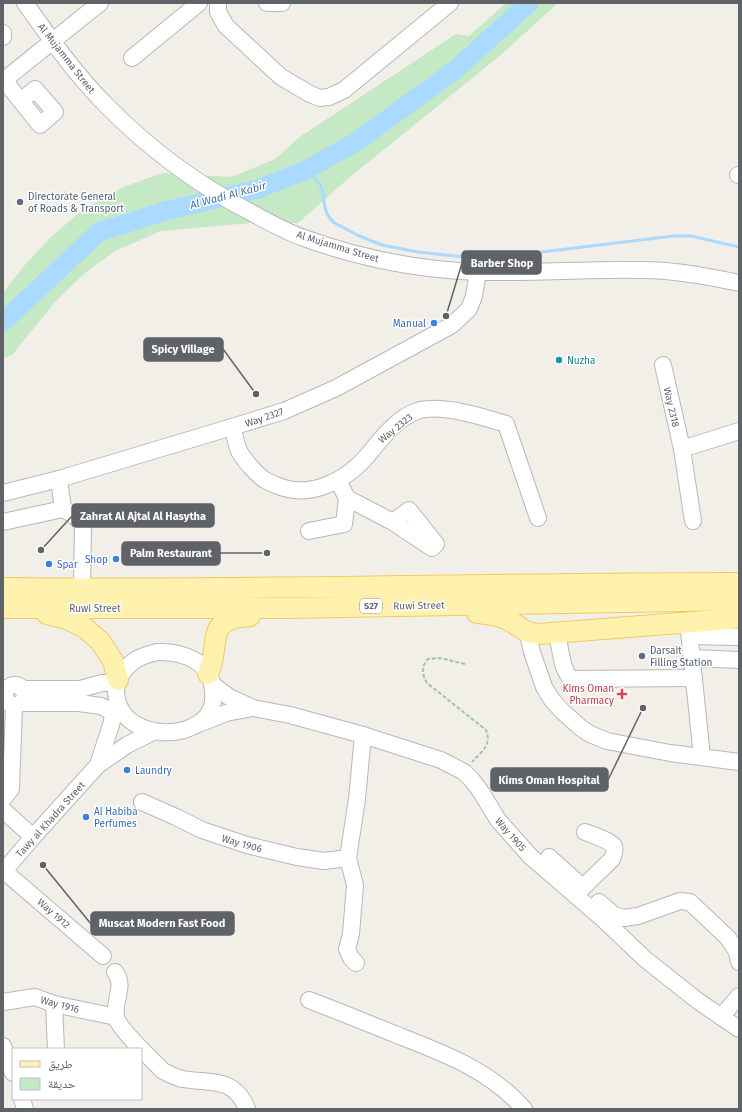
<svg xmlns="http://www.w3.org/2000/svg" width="742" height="1112" font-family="'Fira Sans','Noto Naskh Arabic',sans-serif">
  <rect width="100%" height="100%" fill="#f1efe8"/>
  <polygon fill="#c5e8c5" points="506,3 558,3 502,54 350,177 298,223 250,223 161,231 115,251 86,272 55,302 12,355 3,358 3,293 24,266 51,237 81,211 121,188 162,173 232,177 275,159 301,136 456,34 469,36"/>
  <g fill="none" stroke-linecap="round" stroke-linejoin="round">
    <polyline stroke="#aadaff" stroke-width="3" points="306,170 320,184 323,193 325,208 327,214 333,222 357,235 382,245 418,252 484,259 674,236 691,236 739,247"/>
    <polyline stroke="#aadaff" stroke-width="19" points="3,322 99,232 165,211 258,189 306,170 356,142 455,70 529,3"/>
    <g stroke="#b5b8bc" stroke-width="18">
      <g id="minor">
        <path d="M 25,3 C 50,38 75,74 106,105 C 149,149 198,185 252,213 C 269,222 286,232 304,238 C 359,258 420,270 479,272 C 534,273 588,269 642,270 C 675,270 707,276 739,283"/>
        <polyline points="218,3 218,12 226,26 281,77 310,94 320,98 329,97 344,90 450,3"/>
        <polyline points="267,3 282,3"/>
        <polyline points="3,33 3,37"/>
        <polyline points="132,58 199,3"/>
        <polyline points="4,80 40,125 55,112 35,89 21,101"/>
        <polyline points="3,81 100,3"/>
        <polyline points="738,175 739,175"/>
        <polyline points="663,365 682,449 739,431"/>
        <path d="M 232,427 C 235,435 236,444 239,451 C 244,460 257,475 265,480 C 269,482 273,484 276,485 C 309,500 346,481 368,455 C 380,440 398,417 417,411 C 440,403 483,417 506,424 L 538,518"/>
        <polyline points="682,449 693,521"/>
        <polyline points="338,481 347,498 389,520 393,522 432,548 436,544 409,510 393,522"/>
        <polyline points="3,493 59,479 232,427 284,411 336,388 452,325 469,309 474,296 478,272"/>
        <path d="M 63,509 C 72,514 78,517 83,526 L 82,589"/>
        <polyline points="3,522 63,509 59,479"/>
        <polyline points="309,531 344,524 347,498"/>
        <polyline points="688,622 702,757"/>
        <path d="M 557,633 C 560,644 561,672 572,679 L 694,678"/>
        <polyline points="528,634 532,652 544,687 552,700 562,711 581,728 590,734 607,741 670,753 739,762"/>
        <polyline points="690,636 739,637"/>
        <path d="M 157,652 C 182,651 211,661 213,690 C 214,698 213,706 209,713 C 204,722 193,727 184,730 C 155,738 117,725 116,691 C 116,679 125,667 134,661 C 141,656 149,654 157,652 Z"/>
        <polyline points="692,658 739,660"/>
        <polyline points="212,684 229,697 253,708 290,715 363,735 441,760 464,772 472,780 481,792 498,820 530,856 604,920 645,959 698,1001 739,1029"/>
        <circle cx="15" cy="695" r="10"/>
        <polyline points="22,689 80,689 102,683 117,683"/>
        <polyline points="22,703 79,703 101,706 114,713"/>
        <polyline points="201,723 226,713 253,708"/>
        <polyline points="98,765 111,725 116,703"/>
        <polyline points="3,799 11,789 14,706"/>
        <polyline points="142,802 176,817 202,830 247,845 297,857 324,861 348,858"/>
        <polyline points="3,810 33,837"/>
        <polyline points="549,857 580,885"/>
        <polyline points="4,871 103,956"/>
        <polyline points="3,872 33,837 98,765 127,745 153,732"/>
        <path d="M 575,895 L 612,859 C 613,855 616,850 614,846 C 610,841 591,834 585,832"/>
        <polyline points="599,902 614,915 624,918 638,916 680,901 690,902 728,938 737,952 739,962"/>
        <polyline points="356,963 351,958 347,949 351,934 355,885 348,858 357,799 363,735"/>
        <path d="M 115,972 C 126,986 113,1000 116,1017 C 120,1031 152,1059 163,1071 C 170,1074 176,1078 183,1079 C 210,1084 234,1076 247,1109"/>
        <path d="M 309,1000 C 338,1011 367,1023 397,1035 C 443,1053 490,1070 524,1109"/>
        <polyline points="3,1002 35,997 54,1004 116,1017"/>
        <polyline points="54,1004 56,1049"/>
        <polyline points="721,1017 739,996"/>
        <polyline points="3,1046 13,1073"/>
        <polyline points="22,1099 25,1109"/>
      </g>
    </g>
    <g stroke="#f2c960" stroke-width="22">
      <g id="major">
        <path d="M 3,588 C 248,591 494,583 739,583"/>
        <polyline points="3,608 287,608 739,600"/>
        <path d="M 477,613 C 488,614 498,615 508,620 C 522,627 523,633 539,634 L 731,619 L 739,617"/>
        <polyline points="47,614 67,619 85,628 100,641 113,661 118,680"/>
        <path d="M 208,674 C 222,644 202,619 250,616"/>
      </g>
    </g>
    <path stroke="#9cc7a9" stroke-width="2" stroke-dasharray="4 2" stroke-linecap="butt" d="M 465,664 L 440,658 L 428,659 C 421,666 422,675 427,683 L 486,730 C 492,745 482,751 472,762"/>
    <use href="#minor" stroke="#fff" stroke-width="16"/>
    <use href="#major" stroke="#fff2af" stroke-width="20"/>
  </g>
  <g fill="#5c6f8a" stroke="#fff" stroke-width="1.5">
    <circle cx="20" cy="202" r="4"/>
    <circle cx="642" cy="656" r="4"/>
  </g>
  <g fill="#3f7fe0" stroke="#fff" stroke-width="1.5">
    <circle cx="434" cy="323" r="4"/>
    <circle cx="116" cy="559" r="4"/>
    <circle cx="49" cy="564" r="4"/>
    <circle cx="127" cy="770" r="4"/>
    <circle cx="86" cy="817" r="4"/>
  </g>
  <circle fill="#0f9aa8" stroke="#fff" stroke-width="1.5" cx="559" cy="360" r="4"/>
  <path fill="#e0444e" stroke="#fff" stroke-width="1.5" d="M620 688h4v4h4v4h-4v4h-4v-4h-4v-4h4z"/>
  <g text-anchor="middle" stroke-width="3" stroke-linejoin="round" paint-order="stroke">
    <rect fill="#fff" stroke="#8f9295" stroke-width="1" x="360" y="599" width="22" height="14" rx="3"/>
    <g font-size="9" font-weight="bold" fill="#5f6368">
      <text x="371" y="609">S27</text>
    </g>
    <g font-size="10" fill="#5f6368" stroke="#fff">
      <text transform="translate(67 58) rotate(52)" y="4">Al Mujamma Street</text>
      <text transform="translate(338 246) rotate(17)" y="4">Al Mujamma Street</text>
      <text transform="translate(672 407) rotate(77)" y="4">Way 2318</text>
      <text transform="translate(264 417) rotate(-19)" y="4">Way 2327</text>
      <text transform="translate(395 428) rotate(-39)" y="4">Way 2323</text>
      <text transform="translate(419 605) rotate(-1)" y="4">Ruwi Street</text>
      <text x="95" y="612">Ruwi Street</text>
      <text transform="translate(50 819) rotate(-48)" y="4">Tawy al Khadra Street</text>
      <text transform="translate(511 834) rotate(49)" y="4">Way 1905</text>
      <text transform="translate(242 843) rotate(16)" y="4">Way 1906</text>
      <text transform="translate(54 913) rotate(41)" y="4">Way 1912</text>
      <text transform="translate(60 1004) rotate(15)" y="4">Way 1916</text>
    </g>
    <g font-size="10" fill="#4e5e75" stroke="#fff" text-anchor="start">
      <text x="28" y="200">Directorate General<tspan x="28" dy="12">of Roads &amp; Transport</tspan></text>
      <text x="650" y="654">Darsait<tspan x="650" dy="12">Filling Station</tspan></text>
    </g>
    <g font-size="10" fill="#366cbe" stroke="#fff" text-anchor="start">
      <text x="426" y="327" text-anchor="end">Manual</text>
      <text x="108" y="563" text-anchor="end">Shop</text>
      <text x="57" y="568">Spar</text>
      <text x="135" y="774">Laundry</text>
      <text x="94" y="815">Al Habiba<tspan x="94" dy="12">Perfumes</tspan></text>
    </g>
    <g font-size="10" fill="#0d838f" stroke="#fff" text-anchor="start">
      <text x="567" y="364">Nuzha</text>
    </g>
    <g font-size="10" fill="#be3a42" stroke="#fff" text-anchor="end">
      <text x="614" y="692">Kims Oman<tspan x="614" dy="12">Pharmacy</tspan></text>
    </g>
    <g font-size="11" font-style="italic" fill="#4174aa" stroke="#fff">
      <text transform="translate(228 195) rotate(-15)" y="4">Al Wadi Al Kabir</text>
    </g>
  </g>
  <path fill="none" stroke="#5f6368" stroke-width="1.5" d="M446 316L462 263M256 394L223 349M41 550L72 516M267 553L220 553M643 708L608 780M43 865L91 924"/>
  <g fill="#5f6368" stroke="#fff" stroke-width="1.5">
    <circle cx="446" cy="316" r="4"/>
    <circle cx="256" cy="394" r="4"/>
    <circle cx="41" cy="550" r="4"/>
    <circle cx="267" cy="553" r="4"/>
    <circle cx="643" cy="708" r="4"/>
    <circle cx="43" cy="865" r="4"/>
  </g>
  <g fill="#5f6368" stroke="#5f6368" stroke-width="1.5">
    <rect x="462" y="251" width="79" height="23" rx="4"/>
    <rect x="144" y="338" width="79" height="23" rx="4"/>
    <rect x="72" y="504" width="142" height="23" rx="4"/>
    <rect x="122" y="542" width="98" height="23" rx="4"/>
    <rect x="491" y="768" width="117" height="23" rx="4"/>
    <rect x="91" y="912" width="143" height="23" rx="4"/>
  </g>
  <g font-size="11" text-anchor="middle" font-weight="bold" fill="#fff">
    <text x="502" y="267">Barber Shop</text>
    <text x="183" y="353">Spicy Village</text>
    <text x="143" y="520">Zahrat Al Ajtal Al Hasytha</text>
    <text x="171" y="557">Palm Restaurant</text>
    <text x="549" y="784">Kims Oman Hospital</text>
    <text x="162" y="927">Muscat Modern Fast Food</text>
  </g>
  <rect width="742" height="1112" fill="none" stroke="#5f6368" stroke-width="8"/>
  <rect x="12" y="1048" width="130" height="52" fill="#ffffff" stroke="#bfc1c3"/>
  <rect x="20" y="1061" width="20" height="6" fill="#fff2af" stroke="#bfc1c3"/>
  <text x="48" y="1068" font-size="12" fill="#5f6368">طريق</text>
  <rect x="20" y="1078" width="20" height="12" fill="#c5e8c5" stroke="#bfc1c3"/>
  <text x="48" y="1088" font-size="12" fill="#5f6368">حديقة</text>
</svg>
